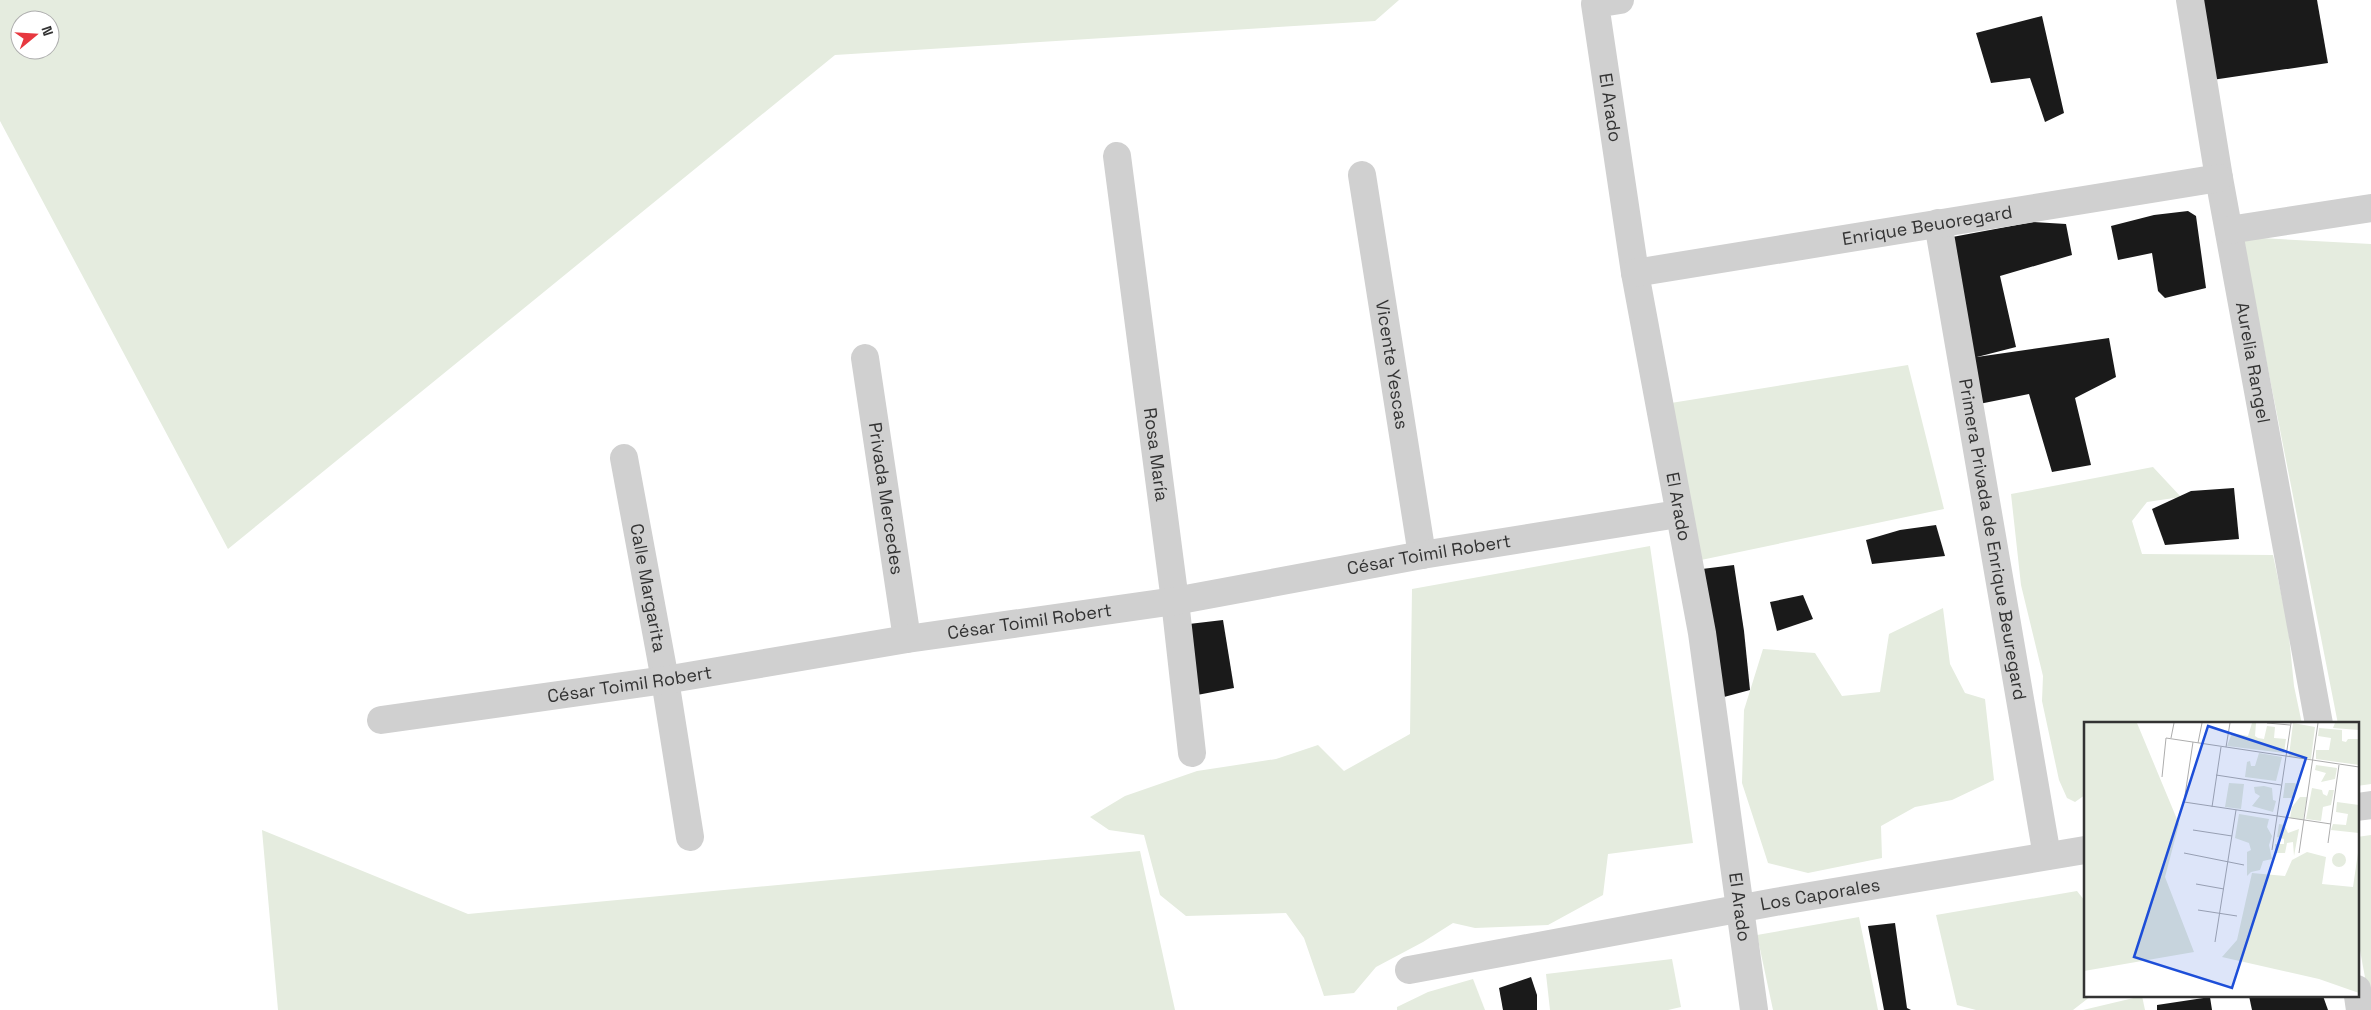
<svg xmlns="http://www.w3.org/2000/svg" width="2371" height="1010" font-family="'Space Grotesk',sans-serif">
  <rect width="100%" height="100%" fill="#fff"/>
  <g fill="#e5ecdf" fill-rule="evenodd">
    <path d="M 0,0 L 1399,0 L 1375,21 L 835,55 L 228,549 L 0,121 ZM 20,20 L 50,20 L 50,50 L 20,50 Z"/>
    <polygon points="2242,237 2371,244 2371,784 2357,786 2357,724 2338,724"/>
    <polygon points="1908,365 1944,509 1701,560 1671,403"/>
    <polygon points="2153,467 2181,497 2147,502 2132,521 2142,554 2273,555 2288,626 2294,686 2302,724 2085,724 2085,795 2075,802 2067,798 2059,780 2042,701 2043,676 2021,585 2011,494"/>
    <polygon points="1650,546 1693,843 1608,854 1603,895 1548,925 1475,928 1453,923 1423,942 1376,967 1354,993 1324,996 1304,938 1286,913 1186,916 1160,895 1144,835 1109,830 1090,817 1125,796 1197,771 1276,759 1318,745 1344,771 1410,734 1412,589"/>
    <polygon points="1943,608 1950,664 1965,693 1985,699 1994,780 1952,800 1915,807 1881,826 1882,858 1808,873 1768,863 1742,783 1744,710 1763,649 1815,653 1842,696 1880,692 1889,634"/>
    <polygon points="262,830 468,914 1140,851 1175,1010 278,1010"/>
    <polygon points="2371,835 2371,1010 2357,934 2357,837"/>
    <polygon points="2077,891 2085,901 2085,996 2091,996 2073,1010 1976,1010 1957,1005 1936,915"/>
    <polygon points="1859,917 1878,1010 1773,1010 1757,935"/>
    <polygon points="1672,959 1681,1007 1668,1010 1550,1010 1546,974"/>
    <polygon points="1473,979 1485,1010 1397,1010 1397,1007 1428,992"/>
    <polygon points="2142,996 2145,1010 2083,1010"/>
  </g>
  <g fill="#1a1a1a">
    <polygon points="2200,0 2317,0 2328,63 2212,80"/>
    <polygon points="2042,16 2064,113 2045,122 2030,78 1991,83 1976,33"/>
    <polygon points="2188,211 2196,216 2206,288 2165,298 2158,291 2152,253 2118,260 2111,226 2154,215"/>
    <polygon points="2033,222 2066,224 2072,255 2000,276 2016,347 1977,357 2109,338 2116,377 2075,398 2091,465 2052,472 2029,394 1974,405 1947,238"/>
    <polygon points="2234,488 2239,539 2165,545 2152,509 2191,491"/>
    <polygon points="1936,525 1945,556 1872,564 1866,540 1900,530"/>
    <polygon points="1734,565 1744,631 1750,690 1724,697 1702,569"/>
    <polygon points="1803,595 1813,619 1777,631 1770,602"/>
    <polygon points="1223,620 1234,688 1197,695 1189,624"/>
    <polygon points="1895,923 1907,1008 1911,1010 1884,1010 1868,926"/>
    <polygon points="1531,977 1537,995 1537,1010 1503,1010 1499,988"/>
    <polygon points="2249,996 2323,996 2328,1010 2252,1010"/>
    <polygon points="2210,997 2212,1010 2157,1010 2157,1005"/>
  </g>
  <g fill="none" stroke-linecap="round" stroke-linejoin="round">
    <g stroke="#d0d0d0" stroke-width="28">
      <path id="s1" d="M 1620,0 L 1595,4 L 1635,273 L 1702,633 L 1754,1010"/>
      <path id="s2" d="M 2190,0 L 2219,178 L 2319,724"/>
      <path id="s3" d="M 1117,156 L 1175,601 L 1192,753"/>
      <path id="s4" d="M 1362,175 L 1422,555"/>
      <path id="s5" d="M 1938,223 L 2047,856"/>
      <polyline points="2229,230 2371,208"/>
      <path id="s6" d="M 1635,273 L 2219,178"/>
      <path id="s7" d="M 865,358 L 907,639"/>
      <path id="s8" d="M 624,458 L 665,680 L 690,837"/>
      <path id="s9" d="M 381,720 L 665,680 L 907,639 L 1175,601 L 1422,555 L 1678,514"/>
      <polyline points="2357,807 2371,805"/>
      <path id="s10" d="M 1409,970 L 1775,902 L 2085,850"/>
      <polyline points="2357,989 2360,1010"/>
    </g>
  </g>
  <g text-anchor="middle" stroke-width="5" stroke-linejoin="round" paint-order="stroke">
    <g font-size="18" fill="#333" stroke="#fff">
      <text dy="6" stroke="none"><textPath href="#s1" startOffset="130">El Arado</textPath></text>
      <text dy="6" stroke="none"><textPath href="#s6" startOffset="296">Enrique Beuoregard</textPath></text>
      <text dy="6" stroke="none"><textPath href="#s2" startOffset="368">Aurelia Rangel</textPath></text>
      <text dy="6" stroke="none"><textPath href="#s4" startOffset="192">Vicente Yescas</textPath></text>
      <text dy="6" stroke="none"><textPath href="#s3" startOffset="301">Rosa María</textPath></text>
      <text dy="6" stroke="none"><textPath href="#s7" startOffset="142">Privada Mercedes</textPath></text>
      <text dy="6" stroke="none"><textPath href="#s1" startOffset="535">El Arado</textPath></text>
      <text dy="6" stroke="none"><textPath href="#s5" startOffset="321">Primera Privada de Enrique Beuregard</textPath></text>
      <text dy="6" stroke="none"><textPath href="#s9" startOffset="1061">César Toimil Robert</textPath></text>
      <text dy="6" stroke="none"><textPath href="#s8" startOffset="132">Calle Margarita</textPath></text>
      <text dy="6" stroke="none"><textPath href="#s9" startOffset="656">César Toimil Robert</textPath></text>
      <text dy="6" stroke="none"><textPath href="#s9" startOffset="251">César Toimil Robert</textPath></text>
      <text dy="6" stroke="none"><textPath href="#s10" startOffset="418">Los Caporales</textPath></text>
      <text dy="6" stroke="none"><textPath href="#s1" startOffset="940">El Arado</textPath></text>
    </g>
  </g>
  <g transform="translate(2084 722)">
    <rect width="275" height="275" fill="#fff"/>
    <path d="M 0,1 L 53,1 L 95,102 L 81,155 L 110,230 L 0,249 ZM 168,1 L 172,1 L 171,14 L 174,16 L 180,17 L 183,4 L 191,5 L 190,16 L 202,17 L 200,31 L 143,24 L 148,11 L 164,14 ZM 209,1 L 231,5 L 227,37 L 205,34 ZM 251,1 L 275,1 L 275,8 L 249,6 ZM 235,6 L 258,8 L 258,19 L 262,20 L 264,17 L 274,17 L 275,12 L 275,43 L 232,37 L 232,28 L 245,28 L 247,16 L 234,14 ZM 175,31 L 198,35 L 192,59 L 161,55 L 163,40 L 166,39 L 167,44 L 171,44 ZM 232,43 L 253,46 L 251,57 L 237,60 L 242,51 L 231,48 ZM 145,61 L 160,62 L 157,87 L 141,85 ZM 201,61 L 211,61 L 213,64 L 209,76 L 199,76 ZM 180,64 L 188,66 L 189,78 L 192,79 L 189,90 L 168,84 L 176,74 L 171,71 L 170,65 ZM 228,66 L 238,68 L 239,72 L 243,74 L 245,68 L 250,68 L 247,83 L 239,85 L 237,99 L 222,97 ZM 216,75 L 223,75 L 219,98 L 206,96 L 208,85 ZM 253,80 L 275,83 L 275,111 L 247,108 L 249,102 L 262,103 L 264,92 L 252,90 ZM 155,92 L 185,97 L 183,105 L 188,114 L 185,123 L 188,137 L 179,139 L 176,148 L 167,150 L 163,154 L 163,130 L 167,128 L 165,121 L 151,116 ZM 195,102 L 200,103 L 204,111 L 215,107 L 210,134 L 209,120 L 203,121 L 201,131 L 191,131 L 191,122 L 200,122 L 200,117 L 193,115 ZM 275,124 L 275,271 L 235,257 L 138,235 L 153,218 L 168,151 L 201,154 L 208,138 L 223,130 L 242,135 L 238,162 L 269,165 ZM248 138a7 7 0 1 1 14 0a7 7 0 1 1-14 0Z" fill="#e5ecdf"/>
    <path fill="none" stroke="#adadad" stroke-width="1" d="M 183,1 L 206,3M 87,16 L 90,1M 109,20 L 100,80 L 247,102M 114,21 L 118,1M 142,25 L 146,1M 132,53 L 197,63M 78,55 L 82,16 L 275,45M 128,85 L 137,25M 109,108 L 148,114M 244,121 L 255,43M 188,128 L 207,1M 100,131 L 160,143M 215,131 L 234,1M 112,162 L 140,167M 114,188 L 153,194M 131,220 L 152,88"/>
    <path fill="#1d4ed8" fill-opacity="0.15" stroke="#1d4ed8" stroke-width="2.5" d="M 124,4 L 222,36 L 148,266 L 50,235 Z"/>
    <rect width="275" height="275" fill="none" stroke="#333" stroke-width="2.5"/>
  </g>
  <g transform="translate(35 35) rotate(72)"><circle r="24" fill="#ffffff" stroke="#adadad"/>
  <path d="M0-4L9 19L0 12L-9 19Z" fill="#e7383f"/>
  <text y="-8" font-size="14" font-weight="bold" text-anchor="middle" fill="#333333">N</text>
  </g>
</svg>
